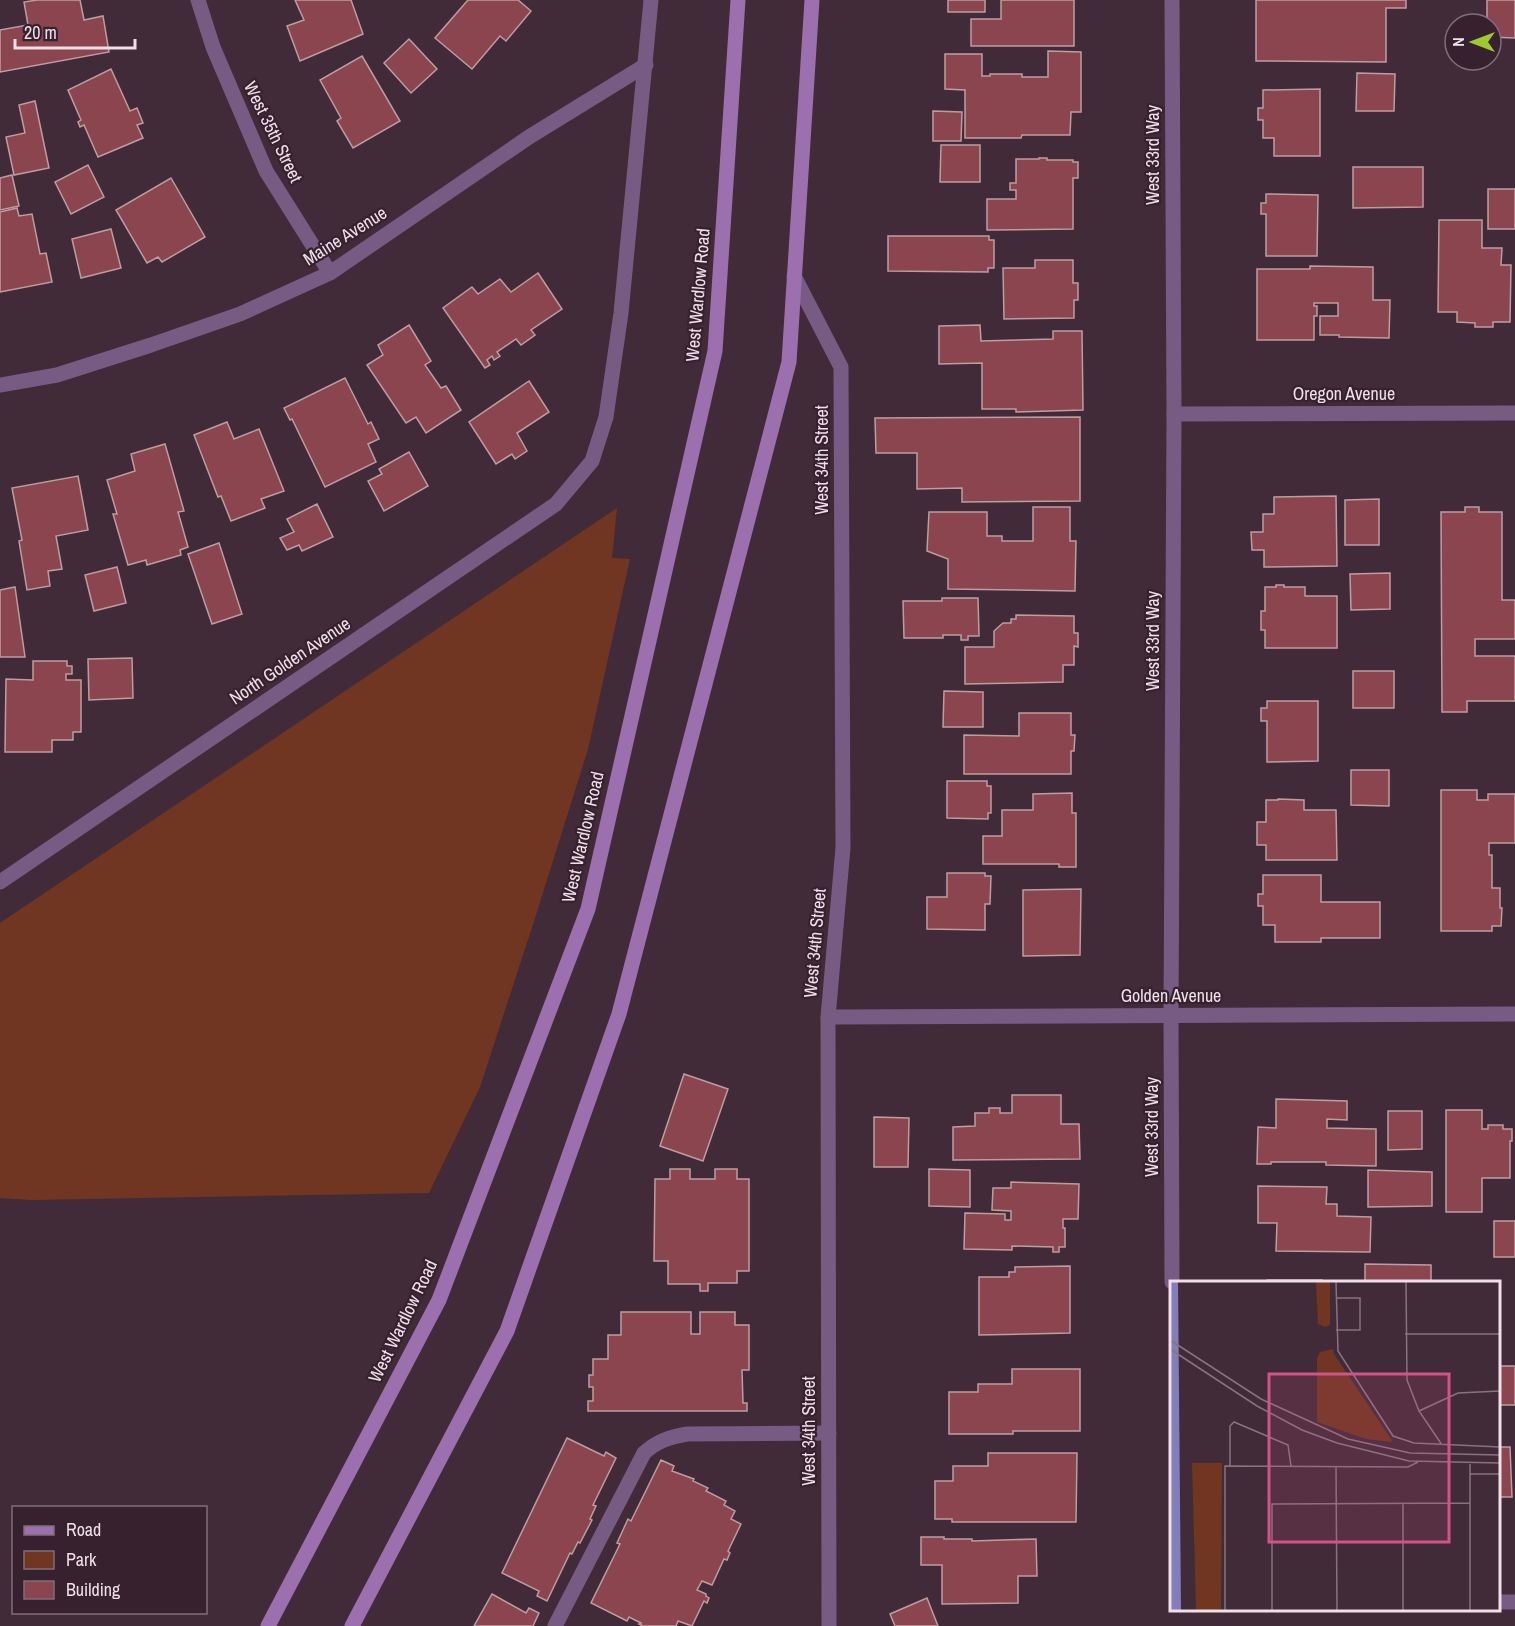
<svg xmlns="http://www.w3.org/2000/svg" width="1515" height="1626" font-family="'Archivo Narrow',sans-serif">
  <rect width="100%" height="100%" fill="#422b38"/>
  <polygon fill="#703621" points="617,508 612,558 630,559 588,749 536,915 480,1087 429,1193 31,1200 0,1198 0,923"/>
  <g fill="#8a454f" stroke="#bd9da0" stroke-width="1.5">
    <polygon points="37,0 80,0 84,20 103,16 109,52 0,72 0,30 28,25 24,2"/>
    <polygon points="295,0 351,0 363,34 300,61 287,26 304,20"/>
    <polygon points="468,0 518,0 531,11 506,41 500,36 472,69 435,38"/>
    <rect x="948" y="0" width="37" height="12"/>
    <polygon points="1001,0 1074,0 1074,46 971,46 971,19 1001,19"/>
    <polygon points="1256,0 1406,0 1406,8 1386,8 1386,62 1256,61"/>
    <polygon points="1487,0 1515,0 1515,38 1491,37 1491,24 1487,24"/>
    <polygon points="409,39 437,69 411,93 384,63"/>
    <polygon points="1048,51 1081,52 1081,112 1071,112 1070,135 1022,135 1021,138 965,138 965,90 945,89 945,54 982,54 982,76 990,76 990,74 1022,74 1022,77 1048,77"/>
    <polygon points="362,56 400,121 353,148 337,121 341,118 320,80"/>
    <polygon points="111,69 130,111 137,108 143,123 137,125 143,138 98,157 84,125 80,127 78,122 81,120 68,90"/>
    <polygon points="1357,73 1395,74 1394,111 1356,111"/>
    <polygon points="1320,89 1320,156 1274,156 1274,138 1263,138 1263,120 1258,120 1258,108 1263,108 1263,90"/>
    <polygon points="35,101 49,168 14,175 6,137 25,133 19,105"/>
    <polygon points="933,111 962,112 961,141 933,141"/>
    <polygon points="941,145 980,145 980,182 940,182"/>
    <polygon points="1039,158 1047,158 1047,160 1073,160 1073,162 1078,162 1078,178 1073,178 1073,229 987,230 987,199 1016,199 1016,190 1010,190 1010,183 1016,183 1016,159 1039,159"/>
    <polygon points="88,165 104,197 71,214 55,182"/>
    <polygon points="1353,167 1423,167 1423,207 1353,208"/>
    <polygon points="12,175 19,206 0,210 0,178"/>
    <polygon points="171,178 205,237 162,262 158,257 147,263 116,210"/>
    <rect x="1488" y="189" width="27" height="40"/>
    <polygon points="1266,194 1318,195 1317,256 1266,256 1266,214 1261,214 1261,203 1266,203"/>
    <polygon points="17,208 19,216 32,214 40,254 46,253 52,282 0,292 0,212"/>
    <polygon points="1439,220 1482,220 1482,248 1502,248 1501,265 1511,265 1510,322 1493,322 1493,327 1475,327 1475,323 1457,322 1457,312 1438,312"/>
    <polygon points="111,229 121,268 81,278 72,239"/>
    <polygon points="888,236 989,236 989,240 994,240 994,268 988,268 988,272 888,271"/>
    <polygon points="1035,260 1073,260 1073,283 1078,283 1078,300 1074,300 1074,318 1004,319 1003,268 1035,268"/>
    <polygon points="1310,266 1373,267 1373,300 1390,300 1389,338 1339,337 1339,335 1320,335 1320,316 1338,316 1338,303 1314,303 1314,306 1317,306 1317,316 1314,316 1314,340 1257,340 1257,269 1310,269"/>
    <polygon points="538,273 562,309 531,330 535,335 521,345 516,339 497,352 500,356 494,360 492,356 487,360 490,365 485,368 443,308 472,287 478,294 500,279 511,292"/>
    <polygon points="409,325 431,361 425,365 441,388 446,386 461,410 426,433 416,417 406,423 367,365 383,355 378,345"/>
    <polygon points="980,325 981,341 1053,339 1053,331 1082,331 1083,410 1016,412 1016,409 982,409 982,363 939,364 939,326"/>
    <polygon points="345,378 368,424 371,422 379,439 368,444 376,462 325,487 292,419 290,420 284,408"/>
    <polygon points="529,381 549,412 517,433 527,451 515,459 512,454 496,464 469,422"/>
    <polygon points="1080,417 1080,501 962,502 962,488 917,489 917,453 876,453 875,418"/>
    <polygon points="227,422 234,439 259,429 284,491 261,499 265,508 231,521 221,496 218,497 194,435"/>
    <polygon points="165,444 184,511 178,512 188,547 180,550 181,555 147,565 146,560 128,565 113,514 117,514 107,480 135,471 131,454"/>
    <polygon points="409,452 428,486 384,511 368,481 382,474 379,469"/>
    <polygon points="78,476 88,530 56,536 62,569 48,571 50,586 27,590 19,541 22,540 12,488"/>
    <polygon points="1336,496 1337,566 1264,567 1264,550 1252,550 1251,532 1263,532 1263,514 1274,514 1274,497"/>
    <polygon points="1379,499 1379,545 1345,545 1345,500"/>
    <polygon points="317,504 333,537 302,551 299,545 287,550 280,538 294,532 287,519"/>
    <polygon points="1033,507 1070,507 1070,541 1076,541 1075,591 948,589 948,559 927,551 929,512 987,512 987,536 1002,536 1002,541 1033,541"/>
    <polygon points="1465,507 1479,507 1479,512 1502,512 1502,600 1515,600 1515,639 1475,639 1475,656 1515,656 1515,701 1467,701 1467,712 1442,712 1441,512 1465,512"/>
    <polygon points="219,543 242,614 212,624 188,554"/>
    <polygon points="117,567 126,603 94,611 85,575"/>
    <polygon points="1390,573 1390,609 1351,610 1350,574"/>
    <polygon points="1276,585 1284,585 1284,587 1305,587 1305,596 1337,596 1337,648 1265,648 1265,630 1261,630 1261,611 1265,611 1265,587 1276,587"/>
    <polygon points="15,587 25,657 0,657 0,590"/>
    <polygon points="942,598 978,598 979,636 968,636 968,640 961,640 961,635 943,635 943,638 904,638 903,601 942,601"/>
    <polygon points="1016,615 1074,616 1074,633 1078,633 1078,647 1074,646 1074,665 1063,665 1063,682 965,684 965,647 994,647 994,631 1003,623 1011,623 1011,619 1016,619"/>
    <polygon points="132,658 133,698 89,700 88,659"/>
    <polygon points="33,661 67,661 67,666 72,666 72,674 66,674 66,680 81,680 81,732 73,732 73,740 52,740 52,752 5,752 6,679 33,680"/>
    <rect x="1353" y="671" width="41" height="37"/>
    <polygon points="944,691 983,692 983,727 943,727"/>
    <polygon points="1267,701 1318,701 1318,761 1267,762 1267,721 1261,721 1261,708 1267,708"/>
    <polygon points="1019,713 1071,713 1071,735 1075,735 1074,751 1071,751 1071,774 964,774 964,735 1019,736"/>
    <polygon points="1351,770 1389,770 1389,806 1351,805"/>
    <polygon points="947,781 987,781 987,786 991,786 991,813 988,813 988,819 947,818"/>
    <polygon points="1441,790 1477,790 1477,800 1488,800 1488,794 1515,794 1515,843 1489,843 1489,855 1492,855 1492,888 1500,888 1500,908 1502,908 1501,926 1492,926 1492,931 1441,931"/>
    <polygon points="1072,793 1072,813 1076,813 1076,867 1059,867 1059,864 983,864 983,836 1002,836 1002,810 1033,810 1033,794"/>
    <polygon points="1278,799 1304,800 1304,810 1336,810 1337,860 1266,860 1266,845 1257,845 1257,822 1266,822 1266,800 1278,800"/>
    <polygon points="947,873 985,873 985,876 991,876 990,904 985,904 985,930 927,929 927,897 947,897"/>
    <polygon points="1263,875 1321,875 1321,902 1380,902 1380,938 1321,938 1321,942 1275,942 1275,925 1263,925 1263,906 1258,906 1258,894 1263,894"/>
    <polygon points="1081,889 1080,955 1023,956 1023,890"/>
    <polygon points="684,1074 728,1089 703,1161 660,1146"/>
    <polygon points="1012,1095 1061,1095 1061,1124 1079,1124 1080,1159 953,1160 953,1127 975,1126 975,1113 989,1113 989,1108 1000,1108 1000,1113 1012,1113"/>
    <polygon points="1276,1099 1347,1101 1347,1120 1327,1119 1327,1128 1376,1129 1376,1166 1326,1165 1326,1162 1271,1162 1271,1164 1257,1164 1258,1127 1276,1128"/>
    <polygon points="1446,1110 1482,1110 1482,1129 1488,1129 1488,1125 1503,1125 1503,1129 1512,1129 1512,1141 1510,1141 1510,1178 1482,1178 1482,1212 1446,1212"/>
    <polygon points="1388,1111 1422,1111 1422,1149 1388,1150"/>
    <polygon points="874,1117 909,1118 908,1167 874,1167"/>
    <polygon points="670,1169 690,1169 690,1179 715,1179 715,1169 737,1169 737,1179 749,1179 749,1271 737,1271 737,1283 708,1283 708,1291 700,1291 700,1284 668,1284 668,1261 654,1261 655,1179 670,1179"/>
    <polygon points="929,1169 970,1170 970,1207 929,1206"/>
    <polygon points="1368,1170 1432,1172 1432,1206 1368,1207"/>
    <polygon points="1011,1182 1079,1184 1078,1219 1063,1219 1063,1228 1065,1228 1065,1247 1059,1247 1059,1252 1053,1252 1053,1247 1012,1246 1012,1250 964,1249 965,1213 1005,1214 1005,1220 1011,1220 1011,1211 992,1210 993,1188 1011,1188"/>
    <polygon points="1258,1186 1327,1187 1326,1204 1337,1204 1337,1216 1371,1217 1370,1252 1276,1251 1277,1223 1258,1223"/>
    <rect x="1494" y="1221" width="21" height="36"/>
    <polygon points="1365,1264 1431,1265 1431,1282 1365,1282"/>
    <polygon points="1070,1266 1070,1333 979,1335 979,1277 1009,1277 1009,1272 1015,1272 1015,1267"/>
    <rect x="1267" y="1280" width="55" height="2"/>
    <polygon points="621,1312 691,1312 691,1334 700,1334 700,1312 735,1312 735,1325 749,1325 749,1370 742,1370 743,1403 747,1403 747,1411 588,1411 588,1401 593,1401 593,1387 589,1387 589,1375 593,1375 593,1359 608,1359 608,1335 621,1335"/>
    <rect x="1498" y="1366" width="17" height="39"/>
    <polygon points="1012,1369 1080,1369 1080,1431 1013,1431 1013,1434 949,1434 949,1392 978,1392 978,1384 1012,1384"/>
    <polygon points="567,1438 604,1456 606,1452 616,1458 593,1505 596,1506 590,1519 592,1520 580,1543 578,1542 572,1554 570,1553 547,1601 537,1596 539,1591 502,1573"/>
    <polygon points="1498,1447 1510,1447 1512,1497 1498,1497"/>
    <polygon points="988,1453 1077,1453 1076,1522 952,1522 952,1519 935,1519 935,1481 953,1481 953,1466 988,1466"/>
    <polygon points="661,1460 674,1466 672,1471 694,1479 693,1481 708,1488 706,1491 726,1501 724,1505 735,1511 731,1519 741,1524 728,1551 730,1553 727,1560 724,1559 712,1585 702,1581 697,1590 706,1594 706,1596 709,1598 707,1603 704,1601 692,1626 678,1621 676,1626 643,1626 639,1624 641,1623 629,1617 627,1621 591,1603 620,1544 617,1543 628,1519 631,1521"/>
    <polygon points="921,1537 944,1537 944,1539 972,1539 972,1541 1036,1539 1037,1576 1018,1576 1018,1603 942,1604 942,1565 921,1565"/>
    <polygon points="492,1594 526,1613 529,1608 539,1613 533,1626 474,1626"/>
    <polygon points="927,1598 938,1626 895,1626 890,1614"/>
  </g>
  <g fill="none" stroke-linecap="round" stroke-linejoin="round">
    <path stroke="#775b82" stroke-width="15" d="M 555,1626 L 644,1453 C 657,1441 670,1437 687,1434 L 829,1433"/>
    <g stroke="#775b82" stroke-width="15">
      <polyline points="198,0 213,47 266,171 330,273"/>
      <polyline points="1172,0 1174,414 1171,1015 1172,1282"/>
      <polyline points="794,276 841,367 843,848 828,1017 829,1626"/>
      <polyline points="0,385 57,375 151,345 240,314 330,273 529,137 646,65"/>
      <polyline points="1174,414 1515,413"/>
      <polyline points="0,882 556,504 592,461 606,417 621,313 651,0"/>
      <polyline points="828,1017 1515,1014"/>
      <polyline points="1498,1602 1515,1602"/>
    </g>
    <g stroke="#9c6fae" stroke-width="15">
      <polyline points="268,1626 439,1300 588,909 715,351 738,0"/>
      <polyline points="352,1626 507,1331 619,1014 789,362 812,0"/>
    </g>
  </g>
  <g text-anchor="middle" stroke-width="4.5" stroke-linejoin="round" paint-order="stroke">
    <g font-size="18" fill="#efe0e8" stroke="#37212e">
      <text transform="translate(273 132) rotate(64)" y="6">West 35th Street</text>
      <text transform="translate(1153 155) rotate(-90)" y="6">West 33rd Way</text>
      <text transform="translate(345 236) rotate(-32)" y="6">Maine Avenue</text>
      <text transform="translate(698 295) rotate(-85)" y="6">West Wardlow Road</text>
      <text x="1344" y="400">Oregon Avenue</text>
      <text transform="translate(822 460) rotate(-90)" y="6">West 34th Street</text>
      <text transform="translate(1153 641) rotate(-90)" y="6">West 33rd Way</text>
      <text transform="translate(290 661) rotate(-34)" y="6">North Golden Avenue</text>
      <text transform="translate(583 837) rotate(-77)" y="6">West Wardlow Road</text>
      <text transform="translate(815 943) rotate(-85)" y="6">West 34th Street</text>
      <text x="1171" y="1002">Golden Avenue</text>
      <text transform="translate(1152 1127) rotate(-90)" y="6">West 33rd Way</text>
      <text transform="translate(403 1321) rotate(-64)" y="6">West Wardlow Road</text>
      <text transform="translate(809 1431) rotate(-90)" y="6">West 34th Street</text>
    </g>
  </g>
  <g transform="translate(1170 1281)">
    <rect width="330" height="330" fill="#422b38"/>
    <path d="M 146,1 L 160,1 L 160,44 L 155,46 L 148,43 ZM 163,68 L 164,73 L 223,161 L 196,158 L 147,141 L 147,77 L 150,71 ZM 22,182 L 52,182 L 51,329 L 26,329 Z" fill="#703621"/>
    <path d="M 0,1 L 8,1 L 11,329 L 0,329 Z" fill="#837dbc"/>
    <path fill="none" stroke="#87737e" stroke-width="1.5" d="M 166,1 L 168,70 L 223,155 L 244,162 L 330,166M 236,1 L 237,99 L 249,130 L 272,164M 166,49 L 190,49 L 190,17 L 166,17M 235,53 L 330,53M 0,59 L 91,118 L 178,158 L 240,172 L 330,174M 0,68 L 87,125 L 132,149 L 167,162 L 239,180 L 330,182M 249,130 L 288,112 L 330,110M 300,183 L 300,329M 60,185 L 60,145 L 64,141 L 118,164 L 121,185M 166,185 L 167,329M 300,193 L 330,193M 233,223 L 233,329M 55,329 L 55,185 L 238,186 L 248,181M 102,329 L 102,223 L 300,222"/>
    <path fill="#d05485" fill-opacity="0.15" stroke="#d05485" stroke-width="3" d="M 99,93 L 279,93 L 279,261 L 99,261 Z"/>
    <rect width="330" height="330" fill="none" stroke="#efe0e8" stroke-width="3"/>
  </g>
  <rect x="12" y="1506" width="195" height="108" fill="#37212e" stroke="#816d78" stroke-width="1.5"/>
  <rect x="24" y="1526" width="30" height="9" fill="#9c6fae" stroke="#816d78" stroke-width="1.5"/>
  <text x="66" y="1536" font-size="18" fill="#efe0e8">Road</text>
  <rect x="24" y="1551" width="30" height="18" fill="#703621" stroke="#816d78" stroke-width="1.5"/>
  <text x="66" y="1566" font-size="18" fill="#efe0e8">Park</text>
  <rect x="24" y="1581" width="30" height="18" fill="#8a454f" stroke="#816d78" stroke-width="1.5"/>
  <text x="66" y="1596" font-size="18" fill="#efe0e8">Building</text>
  <g transform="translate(1473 42) rotate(270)"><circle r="28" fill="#37212e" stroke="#816d78" stroke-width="1.5"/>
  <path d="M0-4.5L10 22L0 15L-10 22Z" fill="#9fca2d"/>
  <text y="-9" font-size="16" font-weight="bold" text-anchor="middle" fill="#efe0e8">N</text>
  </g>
  <path d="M15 39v9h120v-9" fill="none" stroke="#efe0e8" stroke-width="3"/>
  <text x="24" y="39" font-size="18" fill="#efe0e8" stroke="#37212e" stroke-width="4.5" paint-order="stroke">20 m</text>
</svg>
